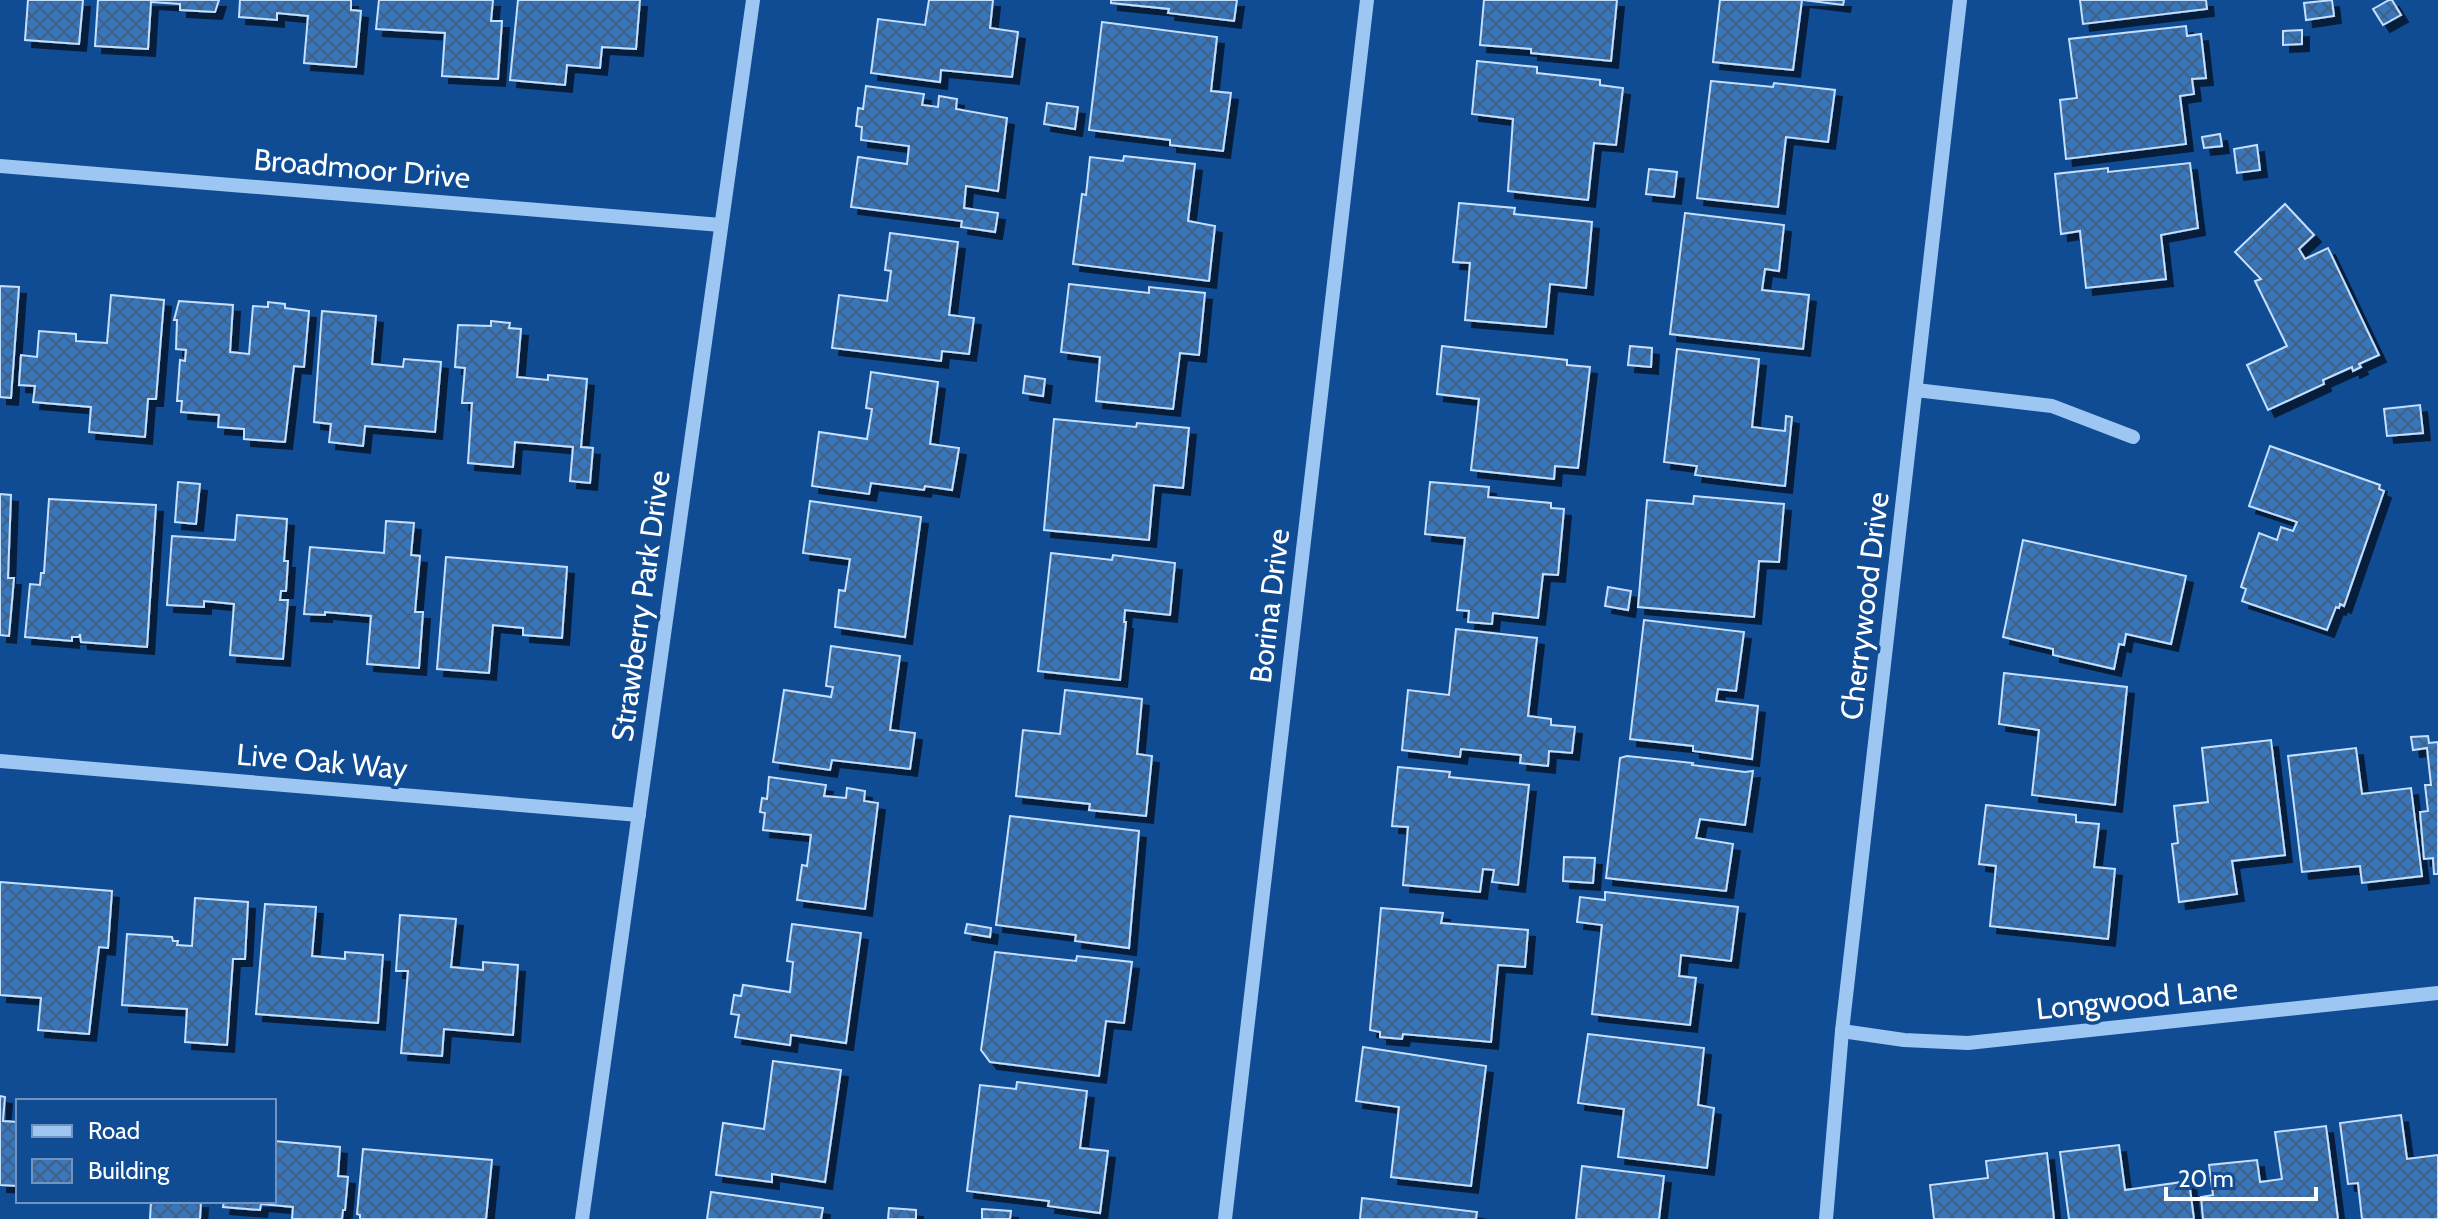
<svg xmlns="http://www.w3.org/2000/svg" width="2438" height="1219" font-family="Cabin,sans-serif">
  <defs>
    <pattern id="building-cross-hatch" width="8" height="8" patternUnits="userSpaceOnUse" patternTransform="scale(2)"><rect width="8" height="8" fill="#3976bc"/><path d="M0 0l8 8M0 8l8-8" fill="none" stroke="#426184"/></pattern>
    <filter id="shadow"><feDropShadow dx="7" dy="7" stdDeviation="0" flood-color="#0009"/></filter>
  </defs>
  <rect width="100%" height="100%" fill="#104c94"/>
  <g fill="url(#building-cross-hatch)" stroke="#c5e0fe" stroke-width="2" filter="url(#shadow)">
    <polygon points="28,0 83,0 79,44 25,40"/>
    <polygon points="98,0 219,0 215,12 180,10 180,4 151,2 148,49 95,46"/>
    <polygon points="240,0 351,0 351,10 361,11 356,67 304,63 308,16 277,13 277,20 239,17"/>
    <polygon points="379,0 493,0 491,21 502,21 498,79 442,76 445,33 376,29"/>
    <polygon points="518,0 640,0 636,49 602,47 600,68 567,65 565,85 510,80"/>
    <polygon points="929,0 993,0 990,28 1018,32 1012,77 941,70 940,82 871,73 878,19 925,25"/>
    <polygon points="1111,0 1237,0 1234,21 1168,13 1169,9 1111,3"/>
    <polygon points="1484,0 1617,0 1611,61 1531,53 1531,49 1480,45"/>
    <polygon points="1720,0 1802,0 1793,70 1713,62"/>
    <polygon points="1803,0 1844,0 1843,5"/>
    <polygon points="2080,0 2206,0 2207,9 2083,24"/>
    <polygon points="2332,0 2334,16 2306,20 2304,3"/>
    <polygon points="2389,0 2392,0 2401,15 2383,25 2373,9"/>
    <polygon points="1102,22 1217,37 1211,91 1231,93 1223,151 1170,145 1170,140 1089,130"/>
    <polygon points="2186,26 2187,36 2201,34 2206,78 2192,79 2194,94 2180,96 2186,144 2066,159 2060,100 2077,98 2069,39"/>
    <polygon points="2302,30 2302,44 2283,45 2283,31"/>
    <polygon points="1477,61 1537,67 1537,73 1600,80 1600,85 1623,88 1616,145 1594,143 1588,200 1508,191 1513,119 1472,114"/>
    <polygon points="1711,81 1773,87 1774,83 1835,90 1828,142 1786,137 1778,207 1697,198"/>
    <polygon points="866,86 924,94 922,105 938,107 939,96 957,99 956,109 1007,118 998,191 966,186 964,208 998,213 995,232 961,227 962,221 851,207 858,157 907,164 909,146 861,140 862,127 856,126 858,108 863,109"/>
    <polygon points="1047,103 1078,107 1075,129 1044,124"/>
    <polygon points="2220,134 2222,146 2204,148 2202,137"/>
    <polygon points="2257,145 2260,170 2237,173 2234,149"/>
    <polygon points="1124,156 1195,164 1188,221 1215,226 1209,281 1073,264 1082,194 1086,195 1090,157 1123,161"/>
    <polygon points="2190,163 2198,228 2161,235 2166,279 2086,288 2080,231 2061,234 2055,174 2108,168 2108,172"/>
    <polygon points="1649,169 1677,172 1674,197 1646,194"/>
    <polygon points="1459,203 1515,208 1514,214 1592,222 1586,288 1550,284 1546,327 1465,320 1470,263 1453,262"/>
    <polygon points="2285,204 2314,235 2299,249 2305,259 2328,248 2379,355 2359,364 2361,367 2353,371 2352,367 2323,380 2324,384 2268,410 2247,365 2287,346 2255,281 2261,279 2235,252"/>
    <polygon points="1685,213 1784,225 1779,271 1765,269 1762,290 1809,295 1803,349 1670,334"/>
    <polygon points="890,233 958,242 949,315 974,318 969,354 942,351 941,361 832,348 839,295 887,301 891,271 885,270"/>
    <polygon points="1069,284 1149,293 1149,287 1205,293 1199,355 1180,353 1173,409 1096,401 1100,357 1061,352"/>
    <polygon points="0,286 19,287 11,398 0,397"/>
    <polygon points="111,295 164,300 156,399 148,399 145,437 89,432 91,407 33,402 35,386 19,385 21,355 37,357 39,331 76,334 76,341 107,343"/>
    <polygon points="179,301 233,305 230,352 249,354 253,306 268,307 268,302 285,304 285,308 309,311 304,367 294,366 285,442 244,439 244,429 218,427 219,415 181,412 182,401 177,401 180,360 185,361 186,350 176,349 177,320 174,320"/>
    <polygon points="322,311 376,316 372,364 403,367 404,359 441,362 435,432 365,426 363,446 329,442 331,424 314,422"/>
    <polygon points="491,321 510,323 509,328 521,329 517,377 548,380 548,375 587,379 581,447 593,448 590,483 570,481 573,447 515,442 513,467 468,463 472,403 462,403 465,368 455,367 458,325 491,326"/>
    <polygon points="1442,346 1567,360 1567,365 1590,367 1578,468 1555,466 1554,479 1471,470 1479,399 1437,394"/>
    <polygon points="1630,346 1652,348 1651,367 1628,365"/>
    <polygon points="1677,349 1759,359 1752,427 1785,431 1786,416 1792,417 1785,486 1695,475 1697,466 1664,462"/>
    <polygon points="871,372 938,382 930,444 959,448 952,490 925,486 924,490 871,483 869,494 812,486 819,432 867,439 872,409 866,408"/>
    <polygon points="1025,376 1045,379 1043,396 1023,393"/>
    <polygon points="2420,405 2423,433 2387,436 2384,409"/>
    <polygon points="1054,419 1136,427 1137,423 1189,428 1183,488 1154,485 1149,540 1044,530"/>
    <polygon points="2270,446 2380,485 2379,489 2384,491 2344,606 2340,604 2339,608 2336,607 2327,630 2242,601 2246,589 2241,587 2259,533 2277,540 2281,527 2293,531 2297,522 2249,506"/>
    <polygon points="178,482 200,484 196,524 175,522"/>
    <polygon points="1430,482 1489,487 1488,497 1551,503 1551,508 1564,509 1558,575 1543,574 1538,618 1493,613 1492,624 1468,622 1469,611 1457,610 1465,538 1425,534"/>
    <polygon points="0,494 11,495 8,578 14,578 9,636 0,635"/>
    <polygon points="1694,496 1784,504 1779,562 1759,561 1754,617 1638,607 1647,500 1693,504"/>
    <polygon points="49,499 156,505 147,647 81,642 80,634 79,637 72,637 72,641 25,637 30,584 40,585 41,573 44,573"/>
    <polygon points="810,501 921,517 905,637 835,627 839,590 845,591 850,559 803,553"/>
    <polygon points="237,515 287,519 284,561 288,561 286,591 281,591 280,600 288,600 283,659 230,655 234,604 204,601 204,607 167,605 172,536 235,540"/>
    <polygon points="386,521 414,523 411,555 420,556 415,612 423,612 419,668 367,664 371,616 325,612 325,615 304,614 310,547 384,553"/>
    <polygon points="2023,540 2186,576 2171,644 2126,634 2124,645 2119,644 2114,669 2053,655 2053,649 2003,637"/>
    <polygon points="1051,553 1112,560 1113,555 1175,563 1170,615 1125,610 1124,622 1126,622 1120,680 1038,671"/>
    <polygon points="446,557 567,567 562,638 523,635 523,628 493,625 489,673 437,669"/>
    <polygon points="1608,587 1631,591 1628,610 1605,606"/>
    <polygon points="1644,620 1744,632 1736,691 1718,689 1716,701 1758,706 1752,759 1693,751 1693,746 1630,739"/>
    <polygon points="1456,629 1537,638 1528,716 1551,719 1551,725 1575,727 1572,753 1549,751 1548,766 1520,763 1521,755 1461,749 1460,757 1402,750 1408,690 1449,695"/>
    <polygon points="831,646 900,656 890,730 915,733 910,769 832,760 830,770 773,762 784,690 831,697 833,687 826,686"/>
    <polygon points="2004,673 2127,687 2115,805 2032,795 2039,730 1999,724"/>
    <polygon points="1065,690 1142,699 1137,754 1152,756 1146,816 1089,810 1090,804 1016,796 1023,730 1060,734"/>
    <polygon points="2428,736 2429,743 2438,742 2438,874 2434,874 2433,858 2424,859 2420,812 2428,811 2425,785 2431,785 2427,748 2413,750 2411,737"/>
    <polygon points="2271,740 2285,855 2232,861 2237,894 2179,902 2172,844 2178,843 2174,806 2208,802 2202,748"/>
    <polygon points="2356,748 2362,794 2411,788 2422,876 2362,883 2360,866 2302,872 2288,756"/>
    <polygon points="1627,756 1693,763 1692,765 1745,772 1753,771 1745,825 1700,819 1696,838 1733,844 1726,891 1606,878 1620,758"/>
    <polygon points="1398,767 1450,772 1449,777 1529,785 1518,885 1492,882 1494,870 1483,869 1480,892 1403,885 1408,827 1392,826"/>
    <polygon points="769,777 826,785 824,796 846,798 847,788 865,791 864,801 878,803 865,909 797,900 802,865 807,866 811,835 763,830 765,813 760,812 762,798 767,799"/>
    <polygon points="1986,805 2076,815 2076,822 2099,824 2094,867 2115,869 2108,939 1990,926 1996,866 1979,864"/>
    <polygon points="1010,816 1139,831 1129,948 1075,941 1076,935 996,925"/>
    <polygon points="1564,857 1595,858 1593,883 1563,881"/>
    <polygon points="0,882 112,891 108,948 99,947 89,1034 38,1030 41,998 0,995"/>
    <polygon points="1605,892 1738,907 1731,961 1681,955 1679,976 1696,978 1690,1025 1592,1014 1602,925 1577,922 1580,897 1605,900"/>
    <polygon points="195,898 248,902 245,959 233,959 227,1045 185,1042 187,1009 122,1005 127,934 172,937 173,941 178,941 177,945 192,946"/>
    <polygon points="265,904 316,907 312,956 345,959 345,952 383,955 378,1023 256,1014"/>
    <polygon points="1381,908 1443,913 1441,923 1528,930 1525,967 1498,965 1491,1042 1403,1034 1402,1039 1380,1037 1380,1032 1370,1030"/>
    <polygon points="400,915 456,919 451,967 483,970 483,962 518,965 513,1035 444,1029 442,1056 401,1053 408,971 396,971"/>
    <polygon points="792,924 861,933 846,1043 791,1035 790,1045 735,1037 739,1015 731,1014 734,995 741,996 743,985 790,992 793,962 787,961"/>
    <polygon points="967,924 991,928 990,937 965,933"/>
    <polygon points="995,952 1076,961 1077,956 1132,962 1124,1023 1106,1021 1099,1076 990,1062 981,1050"/>
    <polygon points="1588,1034 1704,1048 1698,1105 1714,1108 1707,1168 1618,1157 1624,1109 1578,1103"/>
    <polygon points="1363,1047 1486,1066 1471,1186 1391,1177 1399,1107 1356,1101"/>
    <polygon points="773,1061 841,1070 825,1182 772,1174 772,1182 716,1175 723,1123 764,1129"/>
    <polygon points="1017,1082 1087,1091 1080,1148 1108,1151 1100,1213 1048,1206 1049,1201 967,1191 980,1085 1016,1089"/>
    <polygon points="0,1096 5,1097 3,1121 18,1122 18,1118 18,1186 0,1185"/>
    <polygon points="2401,1115 2407,1159 2438,1155 2438,1219 2362,1219 2358,1183 2348,1184 2340,1123"/>
    <polygon points="2326,1126 2338,1219 2203,1219 2201,1197 2213,1195 2209,1165 2257,1160 2260,1182 2282,1179 2275,1132"/>
    <polygon points="274,1141 340,1147 338,1176 348,1177 345,1210 343,1210 342,1219 292,1219 293,1207 261,1204 260,1210 223,1207 224,1201 274,1201"/>
    <polygon points="2119,1145 2125,1190 2189,1181 2194,1219 2069,1219 2060,1152"/>
    <polygon points="363,1149 492,1160 486,1219 360,1219 360,1215 357,1214"/>
    <polygon points="2047,1153 2054,1219 1934,1219 1930,1185 1988,1178 1986,1161"/>
    <polygon points="1582,1166 1664,1176 1659,1219 1576,1219"/>
    <polygon points="711,1192 823,1208 821,1219 707,1219"/>
    <polygon points="1362,1198 1477,1212 1476,1219 1360,1219"/>
    <polygon points="151,1201 201,1201 200,1219 150,1219"/>
    <polygon points="889,1208 916,1210 916,1219 888,1219"/>
    <polygon points="982,1209 1011,1211 1010,1219 982,1219"/>
  </g>
  <g fill="none" stroke-linecap="round" stroke-linejoin="round">
    <g stroke="#9ec6f3" stroke-width="14">
      <polyline points="0,166 721,225"/>
      <polyline points="1916,390 2052,406 2133,437"/>
      <polyline points="0,761 639,815"/>
      <polyline points="1842,1031 1904,1040 1968,1043 2438,993"/>
      <polyline points="582,1219 753,0"/>
      <polyline points="1225,1219 1367,0"/>
      <polyline points="1826,1219 1842,1031 1960,0"/>
    </g>
  </g>
  <g text-anchor="middle" stroke-width="7" stroke-linejoin="round" paint-order="stroke">
    <g font-size="30" fill="#fff" stroke="#104c94">
      <text transform="translate(362 169) rotate(5)" y="10">Broadmoor Drive</text>
      <text transform="translate(641 606) rotate(-82)" y="10">Strawberry Park Drive</text>
      <text transform="translate(1270 606) rotate(-83)" y="10">Borina Drive</text>
      <text transform="translate(1865 606) rotate(-83)" y="10">Cherrywood Drive</text>
      <text transform="translate(322 762) rotate(5)" y="10">Live Oak Way</text>
      <text transform="translate(2137 999) rotate(-6)" y="10">Longwood Lane</text>
    </g>
  </g>
  <rect x="16" y="1099" width="260" height="104" fill="#104c94" stroke="#7094bf" stroke-width="2"/>
  <rect x="32" y="1125" width="40" height="12" fill="#9ec6f3" stroke="#7094bf" stroke-width="2"/>
  <text x="88" y="1139" font-size="24" fill="#ffffff">Road</text>
  <rect x="32" y="1159" width="40" height="24" fill="url(#building-cross-hatch)" stroke="#7094bf" stroke-width="2"/>
  <text x="88" y="1179" font-size="24" fill="#ffffff">Building</text>
  <path d="M2166 1187v12h150v-12" fill="none" stroke="#ffffff" stroke-width="4"/>
  <text x="2178" y="1187" font-size="24" fill="#ffffff" stroke="#104c94" stroke-width="6" paint-order="stroke">20 m</text>
</svg>
